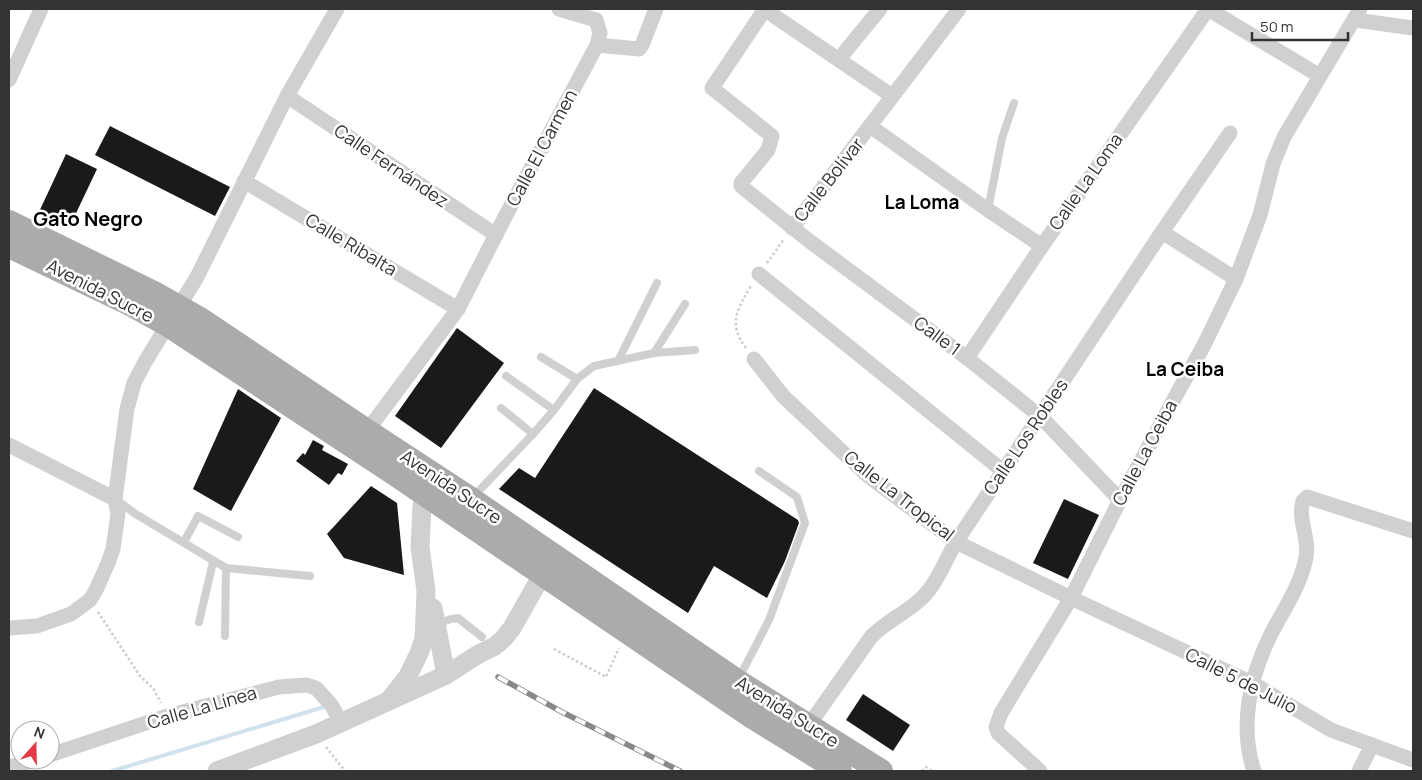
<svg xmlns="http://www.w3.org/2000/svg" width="1422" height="780" font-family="Manrope,sans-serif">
  <rect width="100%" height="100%" fill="#fff"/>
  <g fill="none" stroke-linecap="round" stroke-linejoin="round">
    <polyline stroke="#cfe2ee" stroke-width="4" points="112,771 327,706"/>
  </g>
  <g fill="#1a1a1a">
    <polygon points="110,126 230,187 215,216 95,155"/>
    <polygon points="66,154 97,169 69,228 38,214"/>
    <polygon points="457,328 504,363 441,448 395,416"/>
    <polygon points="594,388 798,520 799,523 785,561 767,598 714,566 688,613 499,489 519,468 535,478"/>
    <polygon points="238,389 281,418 231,511 193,489"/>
    <polygon points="313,440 324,446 322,450 348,464 342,475 338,473 329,485 296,461 303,453 305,455"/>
    <polygon points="371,486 397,503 404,575 344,558 327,534"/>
    <polygon points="1064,499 1099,515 1068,579 1033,563"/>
    <polygon points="863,694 910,725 893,751 846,720"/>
  </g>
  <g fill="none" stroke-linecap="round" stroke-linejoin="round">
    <g stroke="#cdcdcd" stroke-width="2.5" stroke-dasharray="2.5 2.5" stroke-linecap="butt">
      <polyline points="767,263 784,239"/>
      <path d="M 746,348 C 727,323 738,308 752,284"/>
      <polyline points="98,612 140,676 153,688 161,703"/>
      <polyline points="554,649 606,677 619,648"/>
      <polyline points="326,747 345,771"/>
      <polyline points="922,771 926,767 932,771"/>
    </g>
    <g stroke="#d0d0d0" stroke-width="8">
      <polyline points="988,210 1002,138 1014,103"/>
      <polyline points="654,353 695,350"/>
      <polyline points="541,357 577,379"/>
      <polyline points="618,361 657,283"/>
      <polyline points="506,376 554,410"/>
      <polyline points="501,408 533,434"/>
      <polyline points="473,497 533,434 554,410 577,379 594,366 654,353 685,304"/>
      <polyline points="117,500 134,513 226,568 310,576"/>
      <polyline points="184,542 198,516 238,537"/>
      <polyline points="199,622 213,562"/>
      <polyline points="436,624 451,619 458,618 482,637"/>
      <polyline points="225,636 226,568"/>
      <polyline points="738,680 769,620 805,523 797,497 759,471"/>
    </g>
    <g stroke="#d0d0d0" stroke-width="15">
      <polyline points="764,9 892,96"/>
      <polyline points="765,9 712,88 772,136 768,150 741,183 741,186 808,240 967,358 1041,417 1120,500"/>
      <polyline points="1208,9 1320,76"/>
      <polyline points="1355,20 1413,28"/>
      <polyline points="597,45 639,49 642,45 656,9"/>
      <polyline points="839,59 880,9"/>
      <polyline points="9,80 41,9"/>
      <polyline points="287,96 496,235"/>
      <polyline points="870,126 988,210 1042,246"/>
      <polyline points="244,181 458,309"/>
      <polyline points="792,228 959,9"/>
      <polyline points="1162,232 1236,279"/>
      <polyline points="759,274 1003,471"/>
      <polyline points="967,358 1042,246 1208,9"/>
      <polyline points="754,359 783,396 867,475 956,542 1071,598 1252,683 1331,730 1413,760"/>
      <polyline points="367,431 458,309 506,215 597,45 600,33 596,20 559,9"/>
      <polyline points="9,445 115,499"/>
      <polyline points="9,628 37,626 71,614 90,600 96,590 108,563 113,549 118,514 115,499 127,409 134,383 145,362 197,277 287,96 337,9"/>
      <path d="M 804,732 L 871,637 C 888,619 914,610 929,590 C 940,576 947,557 956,542 L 1162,232 L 1230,133"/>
      <polyline points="50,755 167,716 279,687 306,685 313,687 317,689 332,706 340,721"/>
      <polyline points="9,767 36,760"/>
      <polyline points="1040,771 998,733 996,727 1001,713 1071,598 1120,500 1179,390 1204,345 1236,279 1260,215 1273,164 1284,137 1360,9"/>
      <path d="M 1254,771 C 1239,726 1250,676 1271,634 C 1284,609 1301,585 1306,557 C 1310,539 1297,519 1303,501 L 1307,497 L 1413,531"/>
      <polyline points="1359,771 1372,745"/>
    </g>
    <g stroke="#d0d0d0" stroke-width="19">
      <polyline points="433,608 446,675"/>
      <polyline points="390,699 408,676 420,651 424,638 426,591 420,547 422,506 424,497 434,486"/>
      <polyline points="217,771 316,734 446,675 477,655 495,646 504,638 512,628 542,575"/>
    </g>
    <g stroke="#ababab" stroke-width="24">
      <polyline points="9,222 154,293 200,319 367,431 471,499 737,681 881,771"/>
      <polyline points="9,246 132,305 168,325 395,474 751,716 840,771"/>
    </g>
    <g stroke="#888" stroke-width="5.5">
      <polyline id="rail" points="498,677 562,712 680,771"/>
    </g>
    <use href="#rail" stroke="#fff" stroke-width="4" stroke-dasharray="11" stroke-linecap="butt"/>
  </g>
  <g text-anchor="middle" stroke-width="5" stroke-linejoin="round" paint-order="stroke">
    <g font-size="18" fill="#333" stroke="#fff">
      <text transform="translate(542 148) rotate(-62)" y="6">Calle El Carmen</text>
      <text transform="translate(391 166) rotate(34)" y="6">Calle Fernández</text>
      <text transform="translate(829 180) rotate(-52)" y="6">Calle Bolívar</text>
      <text transform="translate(1086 182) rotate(-55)" y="6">Calle La Loma</text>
      <text transform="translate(351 245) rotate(31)" y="6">Calle Ribalta</text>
      <text transform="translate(100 291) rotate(27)" y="6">Avenida Sucre</text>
      <text transform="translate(937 336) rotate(36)" y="6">Calle 1</text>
      <text transform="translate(1026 437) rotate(-56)" y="6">Calle Los Robles</text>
      <text transform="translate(1145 453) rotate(-62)" y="6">Calle La Ceiba</text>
      <text transform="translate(451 487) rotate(34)" y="6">Avenida Sucre</text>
      <text transform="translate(899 496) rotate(38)" y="6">Calle La Tropical</text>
      <text transform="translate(1241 681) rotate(27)" y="6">Calle 5 de Julio</text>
      <text transform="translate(202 708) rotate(-16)" y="6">Calle La Línea</text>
      <text transform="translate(787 712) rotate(32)" y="6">Avenida Sucre</text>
    </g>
    <g font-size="19" font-weight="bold" fill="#000" stroke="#fff">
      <text x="922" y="209">La Loma</text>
      <text x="1185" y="376">La Ceiba</text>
    </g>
    <g font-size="20" font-weight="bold" fill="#000" stroke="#fff">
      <text x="88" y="226">Gato Negro</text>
    </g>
  </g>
  <rect width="1422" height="780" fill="none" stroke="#333333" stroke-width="20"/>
  <g transform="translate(35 745) rotate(20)"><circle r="24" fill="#ffffff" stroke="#adadad"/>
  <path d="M0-4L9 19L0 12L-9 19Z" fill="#e63946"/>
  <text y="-8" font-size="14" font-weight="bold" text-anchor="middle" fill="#333333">N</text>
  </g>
  <path d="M1252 32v8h96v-8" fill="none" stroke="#333333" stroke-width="2.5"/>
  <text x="1260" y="32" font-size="15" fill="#333333" stroke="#ffffff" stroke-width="4" paint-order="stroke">50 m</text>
</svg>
